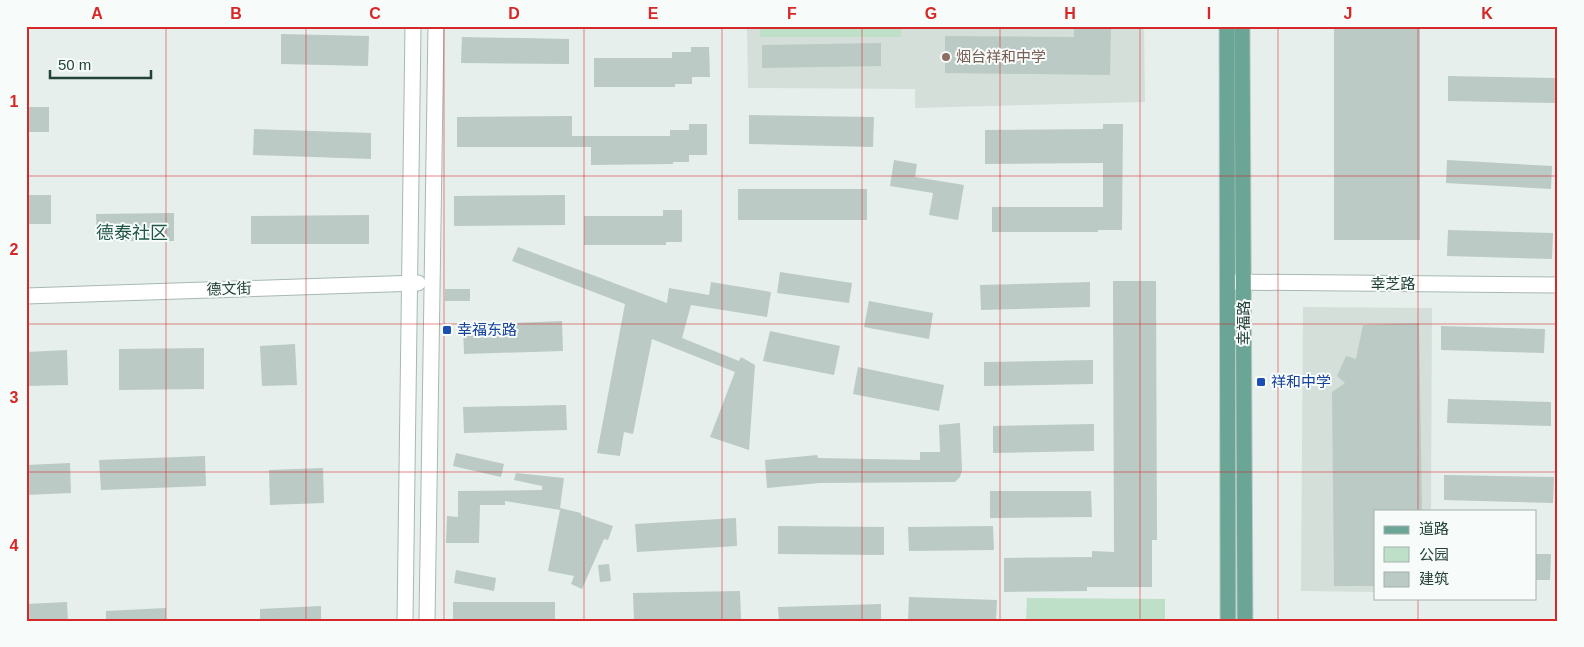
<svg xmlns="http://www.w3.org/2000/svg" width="1584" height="647" font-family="Arial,'Noto Sans SC',sans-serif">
  <rect width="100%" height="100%" fill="#e6efeb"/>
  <g fill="#d4dfda">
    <polygon points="747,26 1144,26 1145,102 915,108 915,89 748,88"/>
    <polygon points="1303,307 1432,308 1431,511 1375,511 1375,592 1301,591"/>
  </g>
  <g fill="#bfe0c8">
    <rect x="760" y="26" width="141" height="11"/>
    <polygon points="1027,598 1165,599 1165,621 1026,621"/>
  </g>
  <g fill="#bbcac4">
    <polygon points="1074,26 1111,26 1110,75 945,73 945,36 1074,37"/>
    <rect x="1334" y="26" width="86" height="214"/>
    <polygon points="281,34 369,36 368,66 281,64"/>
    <polygon points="462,37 569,39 569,64 461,63"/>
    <polygon points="881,43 881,66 762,68 762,45"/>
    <polygon points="691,47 709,47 710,77 692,77 692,84 675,84 675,87 594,87 594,58 672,58 672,52 691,52"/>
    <polygon points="1448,76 1556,78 1555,103 1448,101"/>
    <rect x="26" y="107" width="23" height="25"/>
    <polygon points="749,115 874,117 873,147 749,144"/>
    <polygon points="572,116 572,136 670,136 670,130 689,130 689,124 707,124 707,155 689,155 689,162 673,162 673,164 591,165 591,147 457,147 457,117"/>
    <polygon points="1103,124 1123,124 1122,230 1098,230 1098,232 992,232 992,207 1103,207 1103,163 985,164 985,130 1103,129"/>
    <polygon points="254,129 371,133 371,159 253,155"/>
    <polygon points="894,160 917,164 915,177 964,185 958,220 929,215 933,193 890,186"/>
    <polygon points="1447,160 1552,166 1551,189 1446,183"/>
    <rect x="738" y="189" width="129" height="31"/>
    <rect x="26" y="195" width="25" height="29"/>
    <polygon points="565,195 565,225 454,226 454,196"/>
    <polygon points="663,210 682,210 682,242 666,242 666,245 584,245 584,216 663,216"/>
    <polygon points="174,213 174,241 97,241 96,214"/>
    <polygon points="369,215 369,244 251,244 251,216"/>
    <polygon points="1448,230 1553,233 1552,259 1447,256"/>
    <polygon points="518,247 667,303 669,288 709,295 711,282 771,292 767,317 691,305 682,338 739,361 741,357 755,365 749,450 710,437 735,372 652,339 633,434 624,432 620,456 597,453 625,304 512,261"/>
    <polygon points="780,272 852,283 849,303 777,293"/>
    <polygon points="1113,281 1156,281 1157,540 1152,540 1152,587 1087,587 1087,591 1004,592 1004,558 1092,557 1092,551 1114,552"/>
    <polygon points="1090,282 1090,307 981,310 980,285"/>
    <rect x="445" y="289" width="25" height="12"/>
    <polygon points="869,301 933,313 929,339 864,327"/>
    <polygon points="562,321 563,351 464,354 463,325"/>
    <polygon points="1419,323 1422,511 1375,511 1375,586 1334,586 1332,392 1345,383 1337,376 1346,356 1356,359 1363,325"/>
    <polygon points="1441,326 1545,329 1544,353 1441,350"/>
    <polygon points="770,331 840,346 834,375 763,361"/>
    <polygon points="295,344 297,385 262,386 260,346"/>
    <polygon points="204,348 204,389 119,390 119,349"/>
    <polygon points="67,350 68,385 26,386 26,352"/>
    <polygon points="1093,360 1093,384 984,386 984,362"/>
    <polygon points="858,367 944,385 939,411 853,394"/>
    <polygon points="1448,399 1551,402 1551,426 1447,423"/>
    <polygon points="566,405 567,430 464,433 463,407"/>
    <polygon points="960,423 962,470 960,477 955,482 820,483 767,488 765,460 817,455 818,458 920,460 920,452 940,452 939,425"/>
    <polygon points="1094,424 1094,451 993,453 993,426"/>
    <polygon points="456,453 504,464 501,477 453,466"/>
    <polygon points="205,456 206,486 101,490 99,460"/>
    <polygon points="70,463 71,493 26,495 26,465"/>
    <polygon points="323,468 324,503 270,505 269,470"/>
    <polygon points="516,473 564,478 560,508 581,513 581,515 613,526 608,540 604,539 582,589 571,584 574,576 548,571 560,510 505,501 505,505 480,505 479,543 446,543 447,516 458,517 458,491 542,490 542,486 514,480"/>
    <polygon points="1444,475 1554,477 1553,503 1444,500"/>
    <polygon points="990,491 1091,491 1092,517 990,518"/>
    <polygon points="736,518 737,546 637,552 635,524"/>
    <polygon points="778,526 884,527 884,555 778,554"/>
    <polygon points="993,526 994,550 909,551 908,527"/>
    <polygon points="1535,554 1551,554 1550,580 1535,580"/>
    <polygon points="609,564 611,581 600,582 598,565"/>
    <polygon points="456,570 496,578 494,591 454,583"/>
    <polygon points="740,591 741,619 634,621 633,593"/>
    <polygon points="909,597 997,600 996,621 908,621"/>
    <polygon points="67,602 68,621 26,621 26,604"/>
    <rect x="453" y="602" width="102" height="19"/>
    <polygon points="881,604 881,621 779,621 778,607"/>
    <polygon points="321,606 321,621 260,621 260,609"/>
    <polygon points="166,608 166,621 106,621 106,611"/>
  </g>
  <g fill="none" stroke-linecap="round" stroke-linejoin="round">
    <g stroke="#a8b8b2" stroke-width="17">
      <g id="minor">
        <polyline points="1230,282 1558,285"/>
        <polyline points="26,296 418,283"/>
        <polyline points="405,621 413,26"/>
        <polyline points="427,621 436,26"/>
      </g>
    </g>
    <g stroke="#c2cac8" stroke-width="17">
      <g id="major">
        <polyline points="1227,26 1228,621"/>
        <polyline points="1242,26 1245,621"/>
      </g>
    </g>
    <use href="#minor" stroke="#fff" stroke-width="15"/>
    <use href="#major" stroke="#6aa596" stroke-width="15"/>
  </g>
  <path fill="none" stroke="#d62828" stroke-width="1" stroke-opacity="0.55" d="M 166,26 L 166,621M 306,26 L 306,621M 444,26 L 444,621M 584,26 L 584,621M 722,26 L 722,621M 862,26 L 862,621M 1000,26 L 1000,621M 1140,26 L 1140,621M 1278,26 L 1278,621M 1418,26 L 1418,511M 26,176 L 1558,176M 26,324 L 1558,324M 26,472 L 1558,472M 1418,598 L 1418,621"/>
  <circle fill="#8d6e63" stroke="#f7fbf9" stroke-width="2" cx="946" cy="57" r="5"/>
  <g fill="#1a4fb4" stroke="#f7fbf9" stroke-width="2">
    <rect x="442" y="325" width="10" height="10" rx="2.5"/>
    <rect x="1256" y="377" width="10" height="10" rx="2.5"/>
  </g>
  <g text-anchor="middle" stroke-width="4" stroke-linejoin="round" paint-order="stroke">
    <g font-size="15" fill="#785e54" stroke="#f7fbf9" text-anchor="start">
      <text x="956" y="62">烟台祥和中学</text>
    </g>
    <g font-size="15" fill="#24423a" stroke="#f7fbf9">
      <text x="1393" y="289">幸芝路</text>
      <text transform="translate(229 289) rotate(-2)" y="5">德文街</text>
      <text transform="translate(1244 323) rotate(-90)" y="5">幸福路</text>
    </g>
    <g font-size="15" fill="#164399" stroke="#f7fbf9" text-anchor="start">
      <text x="457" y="335">幸福东路</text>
      <text x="1271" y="387">祥和中学</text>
    </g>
    <g font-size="18" fill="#1f5548" stroke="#f7fbf9">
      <text x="132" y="239">德泰社区</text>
    </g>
  </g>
  <rect width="1584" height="647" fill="none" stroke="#f7fbf9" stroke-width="55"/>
  <rect x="1374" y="510" width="162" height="90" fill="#f7fbf9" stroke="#a3b1ad"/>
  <rect x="1384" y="526" width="25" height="8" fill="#6aa596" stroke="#a3b1ad"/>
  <text x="1419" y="534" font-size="15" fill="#24423a">道路</text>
  <rect x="1384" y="547" width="25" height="15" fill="#bfe0c8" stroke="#a3b1ad"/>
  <text x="1419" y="560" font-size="15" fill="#24423a">公园</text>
  <rect x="1384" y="572" width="25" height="15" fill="#bbcac4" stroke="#a3b1ad"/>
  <text x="1419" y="584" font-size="15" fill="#24423a">建筑</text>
  <path d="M50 70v8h101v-8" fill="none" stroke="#24423a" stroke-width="2.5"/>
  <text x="58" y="70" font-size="15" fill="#24423a" stroke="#f7fbf9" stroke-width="4" paint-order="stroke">50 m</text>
  <rect x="28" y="28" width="1528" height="592" fill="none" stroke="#d62828" stroke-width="2"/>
  <g font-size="16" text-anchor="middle" font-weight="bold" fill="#d62828">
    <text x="97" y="19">A</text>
    <text x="236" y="19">B</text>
    <text x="375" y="19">C</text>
    <text x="514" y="19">D</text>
    <text x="653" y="19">E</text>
    <text x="792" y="19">F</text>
    <text x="931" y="19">G</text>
    <text x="1070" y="19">H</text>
    <text x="1209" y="19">I</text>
    <text x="1348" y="19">J</text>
    <text x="1487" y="19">K</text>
    <text x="14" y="107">1</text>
    <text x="14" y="255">2</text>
    <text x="14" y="403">3</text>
    <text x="14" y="551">4</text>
  </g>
</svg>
